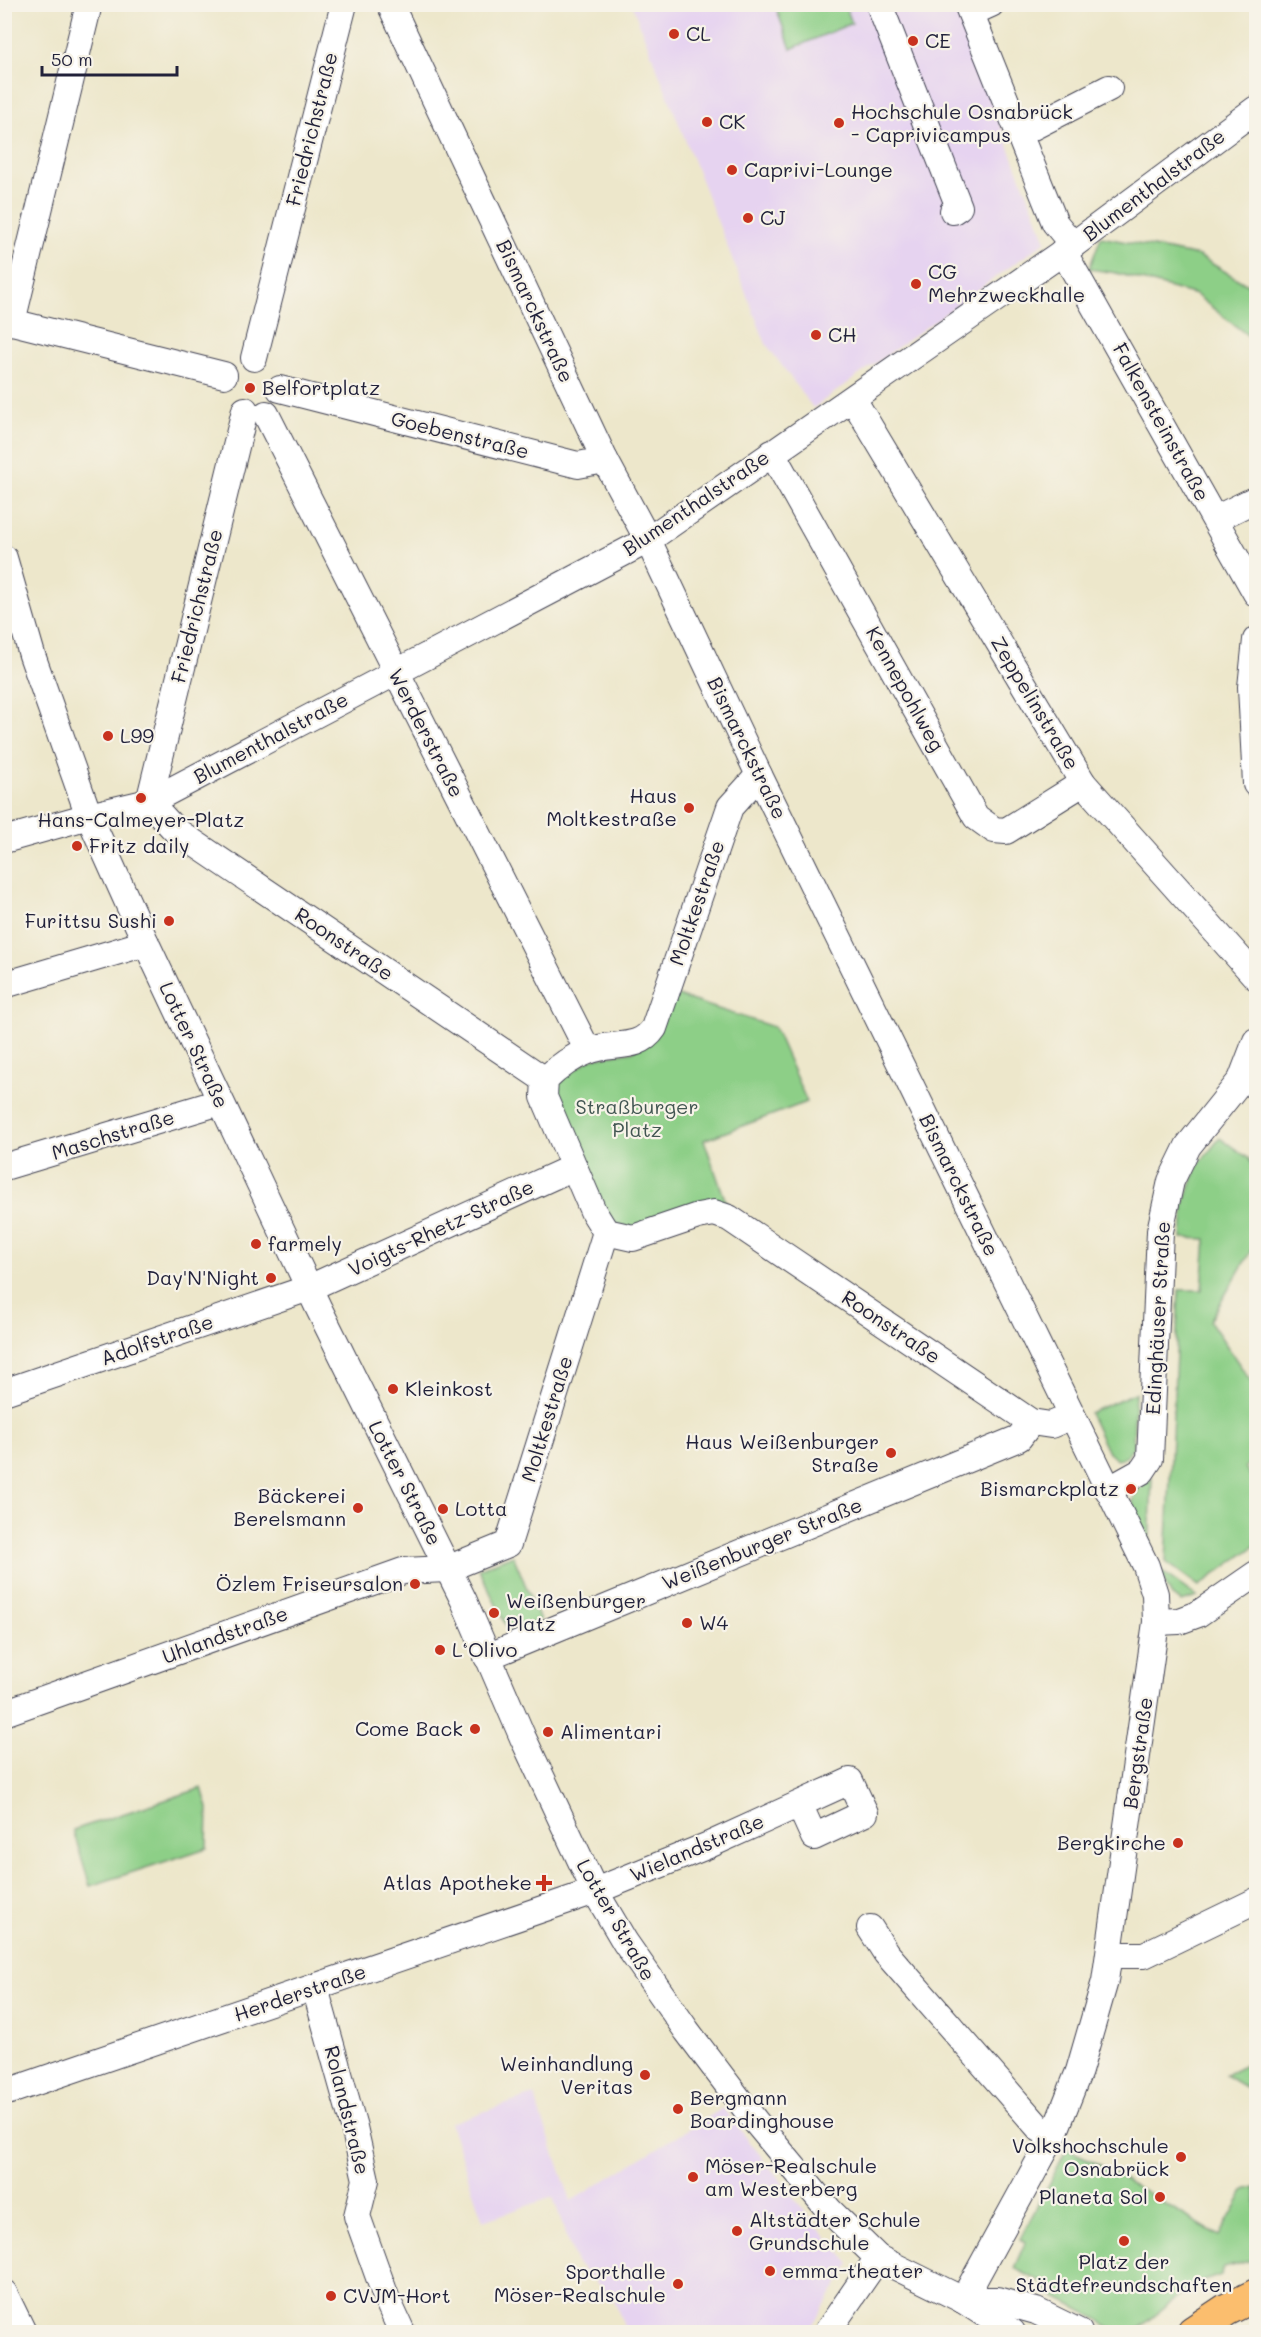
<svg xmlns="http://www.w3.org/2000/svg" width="1261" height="2337" font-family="Mali,sans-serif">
  <rect width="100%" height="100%" fill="#f7f3e8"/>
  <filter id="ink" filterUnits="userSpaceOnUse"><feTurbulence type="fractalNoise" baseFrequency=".0167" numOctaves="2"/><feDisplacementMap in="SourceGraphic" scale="12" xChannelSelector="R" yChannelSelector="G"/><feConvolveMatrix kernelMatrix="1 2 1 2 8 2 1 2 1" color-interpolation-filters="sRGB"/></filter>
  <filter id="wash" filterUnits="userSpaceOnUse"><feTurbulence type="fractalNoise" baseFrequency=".008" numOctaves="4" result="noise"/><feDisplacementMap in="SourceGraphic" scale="24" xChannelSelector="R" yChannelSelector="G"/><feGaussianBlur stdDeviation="1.35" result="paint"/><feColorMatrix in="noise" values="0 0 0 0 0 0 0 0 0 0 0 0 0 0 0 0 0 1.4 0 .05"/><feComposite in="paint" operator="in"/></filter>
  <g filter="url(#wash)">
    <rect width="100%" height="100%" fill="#ede7cb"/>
    <g fill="#e6d3f0">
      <polygon points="632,5 953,5 1046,241 813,408 766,344"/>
      <polygon points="534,2095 571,2201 723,2108 814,2223 850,2264 808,2332 626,2332 614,2300 576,2263 553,2197 483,2221 450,2123"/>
    </g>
    <g fill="#8dcf87" stroke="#587861" stroke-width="1.5">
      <polygon points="775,5 845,5 852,23 791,49"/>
      <polygon points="1101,237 1199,256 1256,290 1256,342 1196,295 1116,273 1089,269"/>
      <polygon points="672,994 774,1027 807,1102 704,1140 728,1208 633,1229 613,1223 602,1206 553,1095 553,1085 591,1059 634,1051"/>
      <polygon points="1220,1138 1248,1158 1256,1169 1256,1242 1210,1321 1256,1389 1256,1459 1245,1467 1256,1484 1256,1545 1199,1586 1166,1562 1179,1290 1202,1290 1206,1239 1182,1238 1184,1204 1198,1165"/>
      <polygon points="1135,1393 1133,1448 1126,1457 1117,1459 1108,1453 1089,1413"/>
      <path d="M 1152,1478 L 1149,1552 C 1141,1535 1125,1510 1137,1491 C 1141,1486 1148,1482 1152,1478 Z"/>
      <polygon points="513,1555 540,1620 509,1632 479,1569"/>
      <polygon points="1157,1568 1197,1597 1182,1602 1172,1596"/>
      <polygon points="202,1788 208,1808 207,1848 90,1886 73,1830"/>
      <polygon points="1256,2060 1256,2094 1225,2075"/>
      <polygon points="1067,2149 1100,2165 1219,2236 1245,2190 1256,2187 1256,2259 1224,2268 1221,2275 1204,2281 1172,2301 1140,2327 1129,2330 1118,2330 1106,2326 1098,2319 1048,2293 1041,2282 1014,2268 1025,2243 1020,2239"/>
    </g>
  </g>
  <g filter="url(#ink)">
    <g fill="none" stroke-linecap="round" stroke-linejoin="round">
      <g stroke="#404051" stroke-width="28">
        <g id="minor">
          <polyline points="390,4 605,460 648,540 759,775 1146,1566 1155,1594 1156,1622 1105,1981 1079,2071 1054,2134 963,2300"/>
          <polyline points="879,4 959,207 953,211"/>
          <polyline points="967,4 1055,223 1073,245"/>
          <polyline points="971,13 991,4"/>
          <polyline points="1019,134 1109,88"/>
          <polyline points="1063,251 1256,593"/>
          <polyline points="12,322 224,375"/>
          <polyline points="4,323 12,322 89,4"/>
          <polyline points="254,358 344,4"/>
          <polyline points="280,389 578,465 605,460"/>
          <polyline points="853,399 1083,783 1256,977"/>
          <polyline points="245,410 149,802 175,830 545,1080"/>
          <polyline points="266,414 588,1051"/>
          <polyline points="772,453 976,817 994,830 1006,831 1083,783"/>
          <polyline points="1215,519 1256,499"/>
          <polyline points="4,558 32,655 89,816 146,943 318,1307 464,1601 523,1738 595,1891 625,1942 687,2031 755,2121 829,2210 878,2258 963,2300 1012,2332"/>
          <polyline points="1256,640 1251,687 1256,784"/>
          <path d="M 759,775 L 730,807 L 654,1028 C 638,1052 612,1041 588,1051 C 572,1057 557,1068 545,1080 L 544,1097 L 593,1211 L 606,1232 L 633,1238 L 698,1216 L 714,1213 L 729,1218 L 1031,1422 L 1051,1425 L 1072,1416"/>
          <polyline points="4,840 89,816 149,802 648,540 1073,245 1256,109"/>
          <polyline points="4,985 146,943"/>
          <polyline points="4,1167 220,1102"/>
          <polyline points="4,1392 309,1288 574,1167"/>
          <polyline points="1108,1490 1142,1471 1150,1459 1160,1231 1171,1181 1188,1146 1241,1080 1256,1041"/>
          <polyline points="1156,1622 1179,1621 1198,1614 1256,1574"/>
          <polyline points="487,1657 1019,1438 1031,1422"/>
          <polyline points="4,1713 403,1571 447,1569 508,1544 606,1232"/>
          <polyline points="870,1928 886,1953 1040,2129 1054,2134"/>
          <polyline points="1110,1955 1144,1955 1256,1901"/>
          <polyline points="315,1988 354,2127 366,2180 357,2216 386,2297 402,2332"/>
          <polyline points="4,2093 595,1891 709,1845 850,1781 865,1813 814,1837 799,1804"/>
          <polyline points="4,2293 23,2332"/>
          <polyline points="963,2300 997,2300 1036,2311 1079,2332"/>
          <polyline points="827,2332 878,2258"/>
        </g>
      </g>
      <g stroke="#404051" stroke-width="34">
        <polyline id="major" points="1193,2332 1226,2310 1256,2295"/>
      </g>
      <use href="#minor" stroke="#fff" stroke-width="26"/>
      <use href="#major" stroke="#fbbe6e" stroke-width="32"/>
    </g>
  </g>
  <g fill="#c8321e" stroke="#f7f3e8" stroke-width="2">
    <circle cx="674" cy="34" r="6"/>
    <circle cx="913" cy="41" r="6"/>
    <circle cx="707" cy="122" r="6"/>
    <circle cx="839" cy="123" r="6"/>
    <circle cx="732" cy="170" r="6"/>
    <circle cx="748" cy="218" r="6"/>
    <circle cx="916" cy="284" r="6"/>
    <circle cx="816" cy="335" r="6"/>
    <circle cx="250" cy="388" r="6"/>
    <circle cx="108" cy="736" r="6"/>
    <circle cx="141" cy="798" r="6"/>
    <circle cx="689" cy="808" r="6"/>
    <circle cx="77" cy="846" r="6"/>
    <circle cx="169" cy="921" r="6"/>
    <circle cx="256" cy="1244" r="6"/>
    <circle cx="271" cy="1278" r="6"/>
    <circle cx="393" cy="1389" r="6"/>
    <circle cx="891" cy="1453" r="6"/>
    <circle cx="1131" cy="1489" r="6"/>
    <circle cx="358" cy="1508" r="6"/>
    <circle cx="443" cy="1509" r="6"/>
    <circle cx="415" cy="1584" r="6"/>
    <circle cx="494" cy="1613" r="6"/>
    <circle cx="687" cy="1623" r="6"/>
    <circle cx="440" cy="1650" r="6"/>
    <circle cx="475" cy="1729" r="6"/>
    <circle cx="548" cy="1732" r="6"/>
    <circle cx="1178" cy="1843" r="6"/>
    <path d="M541 1874h6v6h6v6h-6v6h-6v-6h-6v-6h6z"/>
    <circle cx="645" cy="2075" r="6"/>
    <circle cx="678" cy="2109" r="6"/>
    <circle cx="1181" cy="2157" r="6"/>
    <circle cx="693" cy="2177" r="6"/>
    <circle cx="1160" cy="2197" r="6"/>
    <circle cx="737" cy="2231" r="6"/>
    <circle cx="1124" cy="2241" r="6"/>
    <circle cx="770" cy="2271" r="6"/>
    <circle cx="678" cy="2284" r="6"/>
    <circle cx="331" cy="2296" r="6"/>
  </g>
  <g text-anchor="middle" stroke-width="4.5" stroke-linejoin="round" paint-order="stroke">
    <g font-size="20" fill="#22223b" stroke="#f7f3e8" text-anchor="start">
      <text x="686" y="41">CL</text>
      <text x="925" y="48">CE</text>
      <text x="851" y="119">Hochschule Osnabrück<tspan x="851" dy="23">- Caprivicampus</tspan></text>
      <text x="719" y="129">CK</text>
      <text x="744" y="177">Caprivi-Lounge</text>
      <text x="760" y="225">CJ</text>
      <text x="928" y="279">CG<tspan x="928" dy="23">Mehrzweckhalle</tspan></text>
      <text x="828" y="342">CH</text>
      <text x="262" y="395">Belfortplatz</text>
      <text x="120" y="743">L99</text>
      <text x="677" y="803" text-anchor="end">Haus<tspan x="677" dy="23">Moltkestraße</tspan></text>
      <text x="141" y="827" text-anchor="middle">Hans-Calmeyer-Platz</text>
      <text x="89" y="853">Fritz daily</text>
      <text x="157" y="928" text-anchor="end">Furittsu Sushi</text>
      <text x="268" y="1251">farmely</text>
      <text x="259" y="1285" text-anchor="end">Day'N'Night</text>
      <text x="405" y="1396">Kleinkost</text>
      <text x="879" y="1449" text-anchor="end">Haus Weißenburger<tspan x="879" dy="23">Straße</tspan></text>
      <text x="1119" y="1496" text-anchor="end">Bismarckplatz</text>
      <text x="346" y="1503" text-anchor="end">Bäckerei<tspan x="346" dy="23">Berelsmann</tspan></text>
      <text x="455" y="1516">Lotta</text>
      <text x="403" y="1591" text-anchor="end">Özlem Friseursalon</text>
      <text x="506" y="1608">Weißenburger<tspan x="506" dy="23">Platz</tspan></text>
      <text x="699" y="1630">W4</text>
      <text x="452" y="1657">L‘Olivo</text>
      <text x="463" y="1736" text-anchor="end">Come Back</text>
      <text x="560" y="1739">Alimentari</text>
      <text x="1166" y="1850" text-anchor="end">Bergkirche</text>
      <text x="532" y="1890" text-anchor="end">Atlas Apotheke</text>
      <text x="633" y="2071" text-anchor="end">Weinhandlung<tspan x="633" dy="23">Veritas</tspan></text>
      <text x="690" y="2105">Bergmann<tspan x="690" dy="23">Boardinghouse</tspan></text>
      <text x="1169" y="2153" text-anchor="end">Volkshochschule<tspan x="1169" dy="23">Osnabrück</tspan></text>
      <text x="705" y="2173">Möser-Realschule<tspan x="705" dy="23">am Westerberg</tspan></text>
      <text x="1148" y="2204" text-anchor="end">Planeta Sol</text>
      <text x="749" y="2227">Altstädter Schule<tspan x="749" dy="23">Grundschule</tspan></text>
      <text x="1124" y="2269" text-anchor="middle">Platz der<tspan x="1124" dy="23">Städtefreundschaften</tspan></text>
      <text x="782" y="2278">emma-theater</text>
      <text x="666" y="2279" text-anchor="end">Sporthalle<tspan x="666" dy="23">Möser-Realschule</tspan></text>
      <text x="343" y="2303">CVJM-Hort</text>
    </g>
    <g font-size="20" fill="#22223b" stroke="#f7f3e8">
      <text transform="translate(312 129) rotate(-76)" y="7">Friedrichstraße</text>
      <text transform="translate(1154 185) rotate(-37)" y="7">Blumenthalstraße</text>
      <text transform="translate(535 311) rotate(65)" y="7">Bismarckstraße</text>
      <text transform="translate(1161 422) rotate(61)" y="7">Falkensteinstraße</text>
      <text transform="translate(460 435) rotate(14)" y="7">Goebenstraße</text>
      <text transform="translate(696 503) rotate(-34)" y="7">Blumenthalstraße</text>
      <text transform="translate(197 606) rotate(-76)" y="7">Friedrichstraße</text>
      <text transform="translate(905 689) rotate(61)" y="7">Kennepohlweg</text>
      <text transform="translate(1035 703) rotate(59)" y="7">Zeppelinstraße</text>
      <text transform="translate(426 733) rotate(63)" y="7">Werderstraße</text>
      <text transform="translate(271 738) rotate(-28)" y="7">Blumenthalstraße</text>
      <text transform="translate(747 748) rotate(64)" y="7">Bismarckstraße</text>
      <text transform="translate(697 903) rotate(-71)" y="7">Moltkestraße</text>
      <text transform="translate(344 944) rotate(34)" y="7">Roonstraße</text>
      <text transform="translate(194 1045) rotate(65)" y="7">Lotter Straße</text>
      <text transform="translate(113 1135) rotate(-17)" y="7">Maschstraße</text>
      <text transform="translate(959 1185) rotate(64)" y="7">Bismarckstraße</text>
      <text transform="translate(441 1228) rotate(-25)" y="7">Voigts-Rhetz-Straße</text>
      <text transform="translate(1158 1318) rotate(-87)" y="7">Edinghäuser Straße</text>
      <text transform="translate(891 1327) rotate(34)" y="7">Roonstraße</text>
      <text transform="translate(157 1340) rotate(-19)" y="7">Adolfstraße</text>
      <text transform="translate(547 1419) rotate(-73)" y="7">Moltkestraße</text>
      <text transform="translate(405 1483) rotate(63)" y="7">Lotter Straße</text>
      <text transform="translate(762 1544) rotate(-22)" y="7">Weißenburger Straße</text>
      <text transform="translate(225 1635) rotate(-20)" y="7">Uhlandstraße</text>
      <text transform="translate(1138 1753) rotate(-82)" y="7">Bergstraße</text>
      <text transform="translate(697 1848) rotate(-23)" y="7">Wielandstraße</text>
      <text transform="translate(616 1920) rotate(60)" y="7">Lotter Straße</text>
      <text transform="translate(300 1993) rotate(-19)" y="7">Herderstraße</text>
      <text transform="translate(347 2110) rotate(76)" y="7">Rolandstraße</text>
    </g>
    <g font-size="20" fill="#425652" stroke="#f7f3e8">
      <text x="637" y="1114">Straßburger<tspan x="637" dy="23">Platz</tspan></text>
    </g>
  </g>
  <rect width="1261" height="2337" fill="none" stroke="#f7f3e8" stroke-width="24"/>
  <path d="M42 66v9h135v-9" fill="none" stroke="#22223b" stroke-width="3"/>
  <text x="51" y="66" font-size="18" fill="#22223b" stroke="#f7f3e8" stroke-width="4.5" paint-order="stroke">50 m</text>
</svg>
